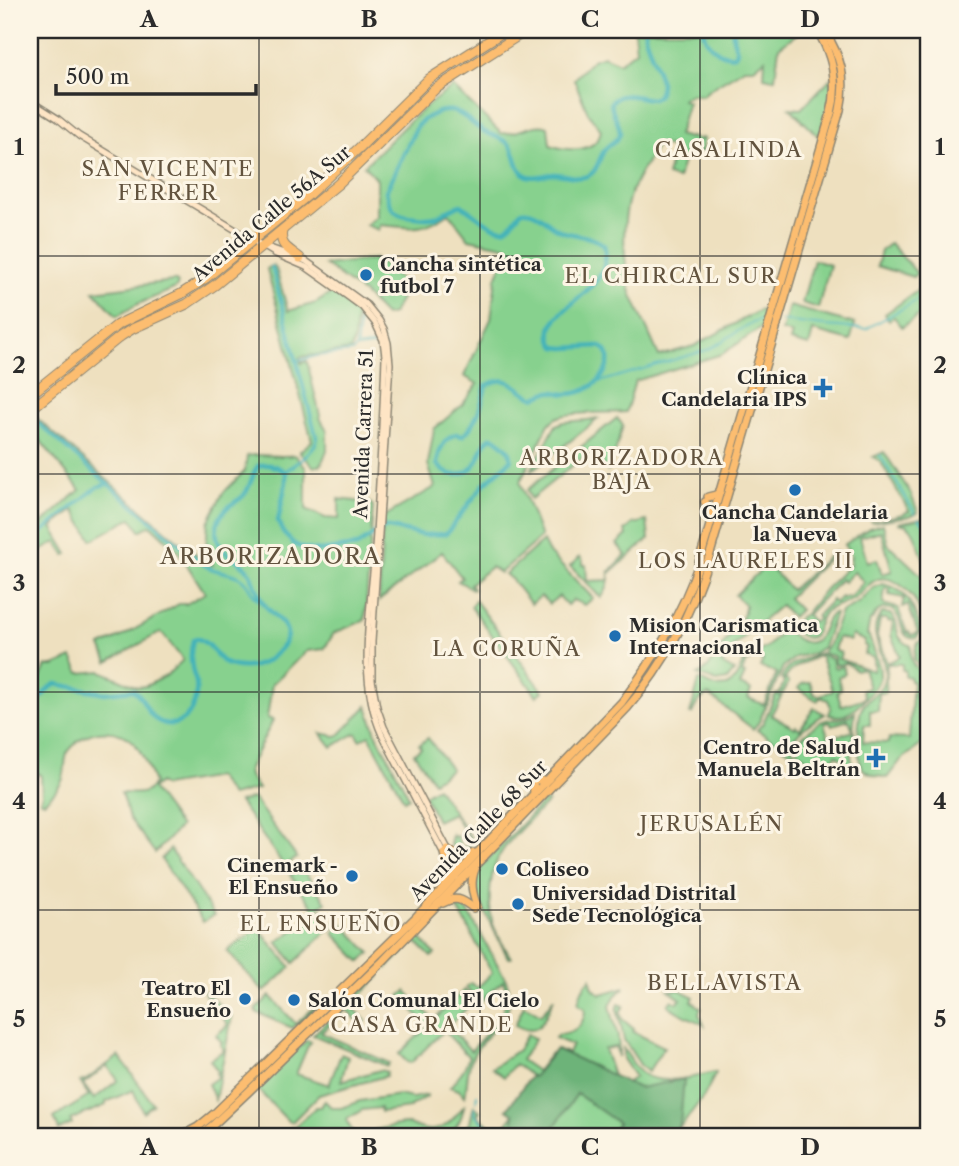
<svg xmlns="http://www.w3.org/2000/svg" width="959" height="1166" font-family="'Libre Caslon Text',serif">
  <rect width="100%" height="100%" fill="#fcf5e5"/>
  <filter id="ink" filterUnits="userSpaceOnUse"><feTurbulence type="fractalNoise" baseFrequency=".0143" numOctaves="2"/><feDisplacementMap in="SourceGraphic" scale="14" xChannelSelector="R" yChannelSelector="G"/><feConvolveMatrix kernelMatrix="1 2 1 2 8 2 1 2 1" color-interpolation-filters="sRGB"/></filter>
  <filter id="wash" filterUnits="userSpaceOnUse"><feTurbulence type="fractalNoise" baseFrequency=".00686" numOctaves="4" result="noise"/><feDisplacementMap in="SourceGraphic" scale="28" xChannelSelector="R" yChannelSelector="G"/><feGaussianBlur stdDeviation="1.57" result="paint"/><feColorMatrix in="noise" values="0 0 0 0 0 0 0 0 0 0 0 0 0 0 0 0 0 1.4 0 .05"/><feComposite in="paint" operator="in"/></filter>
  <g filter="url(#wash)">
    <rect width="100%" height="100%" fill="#eee0bf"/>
    <g fill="#87d18e" stroke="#597e5c" stroke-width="2" fill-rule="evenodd">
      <path d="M 634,30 L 802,30 L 779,47 L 775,78 L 773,79 L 764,77 L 765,59 L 754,68 L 744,68 C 730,78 715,84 702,96 L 692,94 L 683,98 L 682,100 L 688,102 L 678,135 L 689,138 L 690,137 L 700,140 L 701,138 L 704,139 L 701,153 L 686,150 L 678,179 L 667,176 L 674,148 L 658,144 C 648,161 635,179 629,198 C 621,227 624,265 631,293 L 659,356 L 694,346 L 760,310 L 769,313 L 764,326 L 722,354 L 635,381 L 626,412 C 610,413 571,412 558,417 C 553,419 553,421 549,424 L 520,482 L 541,537 L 500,573 L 491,567 L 470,584 L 474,590 L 458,581 L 462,578 L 442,552 L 379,601 L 383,517 L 435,487 L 428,464 L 434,429 L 461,406 L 478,384 L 464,376 L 491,319 L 496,278 L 509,247 L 469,239 L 449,213 C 422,232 412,228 380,225 L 379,230 L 366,225 L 377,216 L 377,179 L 364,166 C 392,139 419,108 453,87 L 501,133 C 517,136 532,121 548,127 L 550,145 C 568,151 597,154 601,130 L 588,113 L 574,79 L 592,60 L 603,56 L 619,63 L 636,50 Z"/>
      <polygon points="831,78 831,97 819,137 790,108 801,109"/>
      <polygon points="890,243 917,273 913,277 877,266 881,251"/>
      <polygon points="375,259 375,263 380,262 407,286 393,314 385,316 364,294 325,265"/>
      <polygon points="814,260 830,265 818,308 802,303"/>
      <polygon points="273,265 276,269 288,311 316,303 333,292 357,311 354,339 351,350 300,357 301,363 307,361 321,420 327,430 327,450 321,465 314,467 299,452 312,441 267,269"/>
      <polygon points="929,280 929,308 902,327 894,317 889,320 885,314 917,291 922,285"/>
      <polygon points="173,281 176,281 178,284 176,288 138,304 117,316 94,291"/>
      <polygon points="789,306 855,324 850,341 813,331 809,346 790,341 792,334 782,331"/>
      <path d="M 33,415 L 112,484 L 177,540 L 211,565 L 213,565 L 206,547 L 208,522 L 223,493 L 245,471 L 247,456 C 263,453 278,458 295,455 L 306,468 L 306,509 L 325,518 L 339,519 L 339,499 L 370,503 L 373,506 L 365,620 L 334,633 L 324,649 L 307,651 L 272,684 L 267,718 L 273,720 L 248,770 L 249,776 L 258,789 L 231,796 L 217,777 L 164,786 L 159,783 L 152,789 L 180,827 L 155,853 L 129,818 L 121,793 C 134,793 147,797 154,783 C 149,770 143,753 134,743 C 119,728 94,728 78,741 C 75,745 69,749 67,754 C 64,762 66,772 62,781 C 59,789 50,796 44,802 L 40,800 L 42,796 L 41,776 L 38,773 L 33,780 L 30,778 L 33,770 L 36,771 L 30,766 L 30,700 L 46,666 L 54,666 L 72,658 L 80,673 L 101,671 L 137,687 L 146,686 L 166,676 L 183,660 L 161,632 L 108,662 L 101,646 L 123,636 L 179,604 L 186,604 L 205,593 L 178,551 L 150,525 L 140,531 L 131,518 L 92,540 L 74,510 L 52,527 L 68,554 L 65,555 L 56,542 L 30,558 L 30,534 L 80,490 L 30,428 L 30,417 Z"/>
      <polygon points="617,418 623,425 615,453 608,471 592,450 531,499 527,490 566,458 559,449 530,472 556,425 563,422 598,419 564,446 571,455"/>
      <polygon points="884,452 910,492 918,512 910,516 870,522 903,514 909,511 880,461 873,457"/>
      <path d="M 927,517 L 929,518 L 928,665 L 924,667 L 919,666 L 914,659 C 915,653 915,648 918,643 C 921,640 924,639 925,635 C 928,627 917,601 911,595 C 900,582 884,572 870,584 C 864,589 860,595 854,599 C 845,605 833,604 825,612 C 818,619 818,632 813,636 C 808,640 803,637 798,634 L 795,625 L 798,619 L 805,614 L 825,589 L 850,565 L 851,554 L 844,545 L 869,528 L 883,524 L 888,544 L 924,578 L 926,565 L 913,531 L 907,525 L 898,523 ZM 881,531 L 892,571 L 882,574 L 877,559 L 867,562 L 860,537 ZM 854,572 L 864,582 L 849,598 L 847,596 L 843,599 L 841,597 L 835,603 L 832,600 L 816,616 L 818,618 L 813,622 L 807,615 L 841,579 L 844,582 Z"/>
      <path d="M 647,521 L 649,539 L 609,574 C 609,583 608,590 601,598 L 570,566 L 580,557 L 583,561 L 583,565 L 586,565 L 587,581 L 609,580 L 609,572 L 626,555 L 617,544 L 627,535 L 625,531 L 633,524 Z"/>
      <polygon points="543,541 549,553 593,598 585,605 573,600 567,605 559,596 549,604 541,596 531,604 512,580 505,574"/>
      <path d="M 834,552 L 835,552 L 788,598 L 800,610 L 792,617 L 781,605 L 732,648 L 722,664 L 734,671 L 727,680 L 717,682 L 698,675 C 712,667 711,661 720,649 C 729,635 745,622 745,605 L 735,595 L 767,564 L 791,590 Z"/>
      <path d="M 882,584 C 907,587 916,611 921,632 L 916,638 C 898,640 905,620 893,610 C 883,606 875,611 872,620 L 870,620 L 867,635 L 869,636 C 872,648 880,661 880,674 C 880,687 857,709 845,715 C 839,717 835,716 829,715 L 831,707 L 828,700 L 821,697 L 817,701 L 798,688 L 802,684 L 810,682 L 814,694 L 818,696 L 833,691 L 820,655 C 804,663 794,664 785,679 L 789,682 L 771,715 L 795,728 L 796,726 L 800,729 L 814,708 L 825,714 C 817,718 794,733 792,743 C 791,747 794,751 796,755 L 757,730 L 763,723 L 776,694 L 779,695 L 784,681 L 781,679 C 792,657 802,662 821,653 L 824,656 L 832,659 L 834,667 L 837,668 L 843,666 L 845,674 L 838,677 L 841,689 L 837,691 L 841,706 L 865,698 L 862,690 L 869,688 L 863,668 L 856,670 L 846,663 L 837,665 L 835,663 L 834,656 L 825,654 L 823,651 L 829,644 L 841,612 L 858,603 L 873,588 ZM 885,588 L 890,589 L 889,595 L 904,598 L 902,607 L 908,605 L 918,633 L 911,635 L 909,632 L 907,633 L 898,608 L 883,604 ZM 852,635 L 865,641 L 864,645 L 867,647 L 864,654 L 874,658 L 873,663 L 875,664 L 873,671 L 839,659 L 841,653 L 834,650 L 838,637 L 850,641 Z"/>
      <polygon points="475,600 543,691 537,696 471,607"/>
      <path d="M 833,613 L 835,614 L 823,647 L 814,653 L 796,657 L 783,667 L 759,722 L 753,729 L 709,695 C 700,697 695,706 692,714 L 690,714 L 699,680 L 716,687 L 727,686 L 735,680 L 745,658 L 756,651 L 758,652 L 768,646 L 781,633 L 788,632 C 798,641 813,650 822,632 C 826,624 826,618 833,613 ZM 752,656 L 763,660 L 760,667 L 777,673 L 764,705 L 748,698 L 751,690 L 740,685 L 745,674 L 742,673 L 746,662 L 749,662 Z"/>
      <path d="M 882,613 L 890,614 C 904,626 888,635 911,646 C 910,658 910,667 923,671 L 929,669 L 929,716 L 924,724 L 929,728 L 929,739 L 901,760 L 887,778 C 879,776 868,775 863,769 C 856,760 858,720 861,710 C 867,696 883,694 885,675 C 887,654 864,633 882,613 ZM 880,619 L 887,619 L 887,621 L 893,622 L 891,635 L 900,657 L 887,663 L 877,636 ZM 887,664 L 902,664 L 902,670 L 905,670 L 905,676 L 910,677 L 910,681 L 913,682 L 909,739 L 889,738 L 888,743 L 863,742 L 864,725 L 870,725 L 870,711 L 878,711 L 879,693 L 885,693 Z"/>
      <polygon points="367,706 376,733 409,797 404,800 369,735 360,740 356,733 332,747 321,733 335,736 339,735"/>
      <path d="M 855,712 L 853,730 L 849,720 L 832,725 L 830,722 L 824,724 L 829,738 L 854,731 L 851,753 L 852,767 L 836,755 L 828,766 L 826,765 L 823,768 C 809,759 784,752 805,734 C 810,730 816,723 823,721 C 837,715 839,724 855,712 Z"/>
      <polygon points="428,738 451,769 433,781 414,753 421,748 419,745"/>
      <polygon points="437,787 474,842 464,851 459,852 450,845 452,834 454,837 457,836 460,846 465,847 469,845 467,840 469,838 453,813 437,821 424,795"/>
      <polygon points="253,798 297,858 284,866 239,802"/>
      <path d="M 546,800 L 548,802 C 533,817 515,832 503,850 C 489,869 487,902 493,924 C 497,936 505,947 511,958 L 508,958 L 478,898 C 474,887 474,877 481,867 L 543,801 Z"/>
      <polygon points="170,849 214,915 203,922 161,859"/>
      <polygon points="298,870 304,871 307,875 326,902 315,910 290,875"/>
      <path d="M 457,901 L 465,906 L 505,978 C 522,1016 489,1026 474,1054 C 466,1068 468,1083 465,1097 L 459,1090 L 450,1087 L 464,1069 L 469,1057 L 447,1034 L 451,1030 L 471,1051 C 488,1029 515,1011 503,981 L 480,1002 L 466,987 L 471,983 L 477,988 L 492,973 L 460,912 C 456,908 452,905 446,908 L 419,937 L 435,954 L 431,957 L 415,941 L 387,968 L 387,965 L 447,904 Z"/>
      <polygon points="323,910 326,919 335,924 294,963 277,942"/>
      <polygon points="343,924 370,953 361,962 333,933"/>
      <polygon points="258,928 291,967 264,992 227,951"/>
      <polygon points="377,976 379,977 351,1005 366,1021 362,1025 346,1009 321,1033 389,1063 387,1066 313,1035 360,990"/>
      <path d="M 591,978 C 591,987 594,991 602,994 L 625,987 L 615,996 L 610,1006 L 618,1037 L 619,1051 L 618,1057 L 616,1047 L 604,1049 L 613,1076 L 626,1083 L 635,1077 L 623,1059 L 623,1048 C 629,1056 635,1069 643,1074 C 660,1086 696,1077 714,1072 L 716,1073 L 704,1096 L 673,1136 L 462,1136 L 470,1122 L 474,1106 L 480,1111 L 477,1115 L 497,1132 L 500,1132 L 514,1114 L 507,1109 L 531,1076 L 515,1064 L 504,1077 L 492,1068 L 518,1050 L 527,1034 L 535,1039 L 521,1060 L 537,1071 L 551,1053 L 553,1054 L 556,1049 L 568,1053 L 572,1045 L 555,1038 L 557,1035 C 573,1034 585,1026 585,1009 L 578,1004 C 579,993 584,986 591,978 Z"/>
      <polygon points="464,990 473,999 472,1003 411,1063 407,1062 399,1054 428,1026 400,996 406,991 434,1020"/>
      <path d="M 669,990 L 680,990 L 694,997 L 692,1001 L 701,1008 L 699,1014 L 704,1025 C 692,1018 678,1014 668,1005 L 672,1000 L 677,1003 L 681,999 Z"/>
      <polygon points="205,991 232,1017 215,1100 208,1084 218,1077 216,1073 218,1072 210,1060 224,1050 220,1045 222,1043 216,1035 228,1025 204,992"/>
      <polygon points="270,996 296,1024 321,1001 321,1004 298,1026 296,1024 292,1028 256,1012 256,1009"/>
      <path d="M 554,998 C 544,1018 541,1040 515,1025 L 524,1005 L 541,1015 Z"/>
      <polygon points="619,1004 624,1006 620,1012 622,1019 634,1029 633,1032 664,1047 648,1072 641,1066 624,1040 617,1009"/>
      <polygon points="307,1040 311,1042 307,1048 296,1074 329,1085 341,1054 348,1057 341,1081 380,1070 387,1072 386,1076 319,1095 292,1122 289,1122 257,1089"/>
      <path d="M 119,1056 L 153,1104 L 143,1112 L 133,1090 L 106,1102 L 106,1105 L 70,1120 L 72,1124 L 59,1130 L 54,1118 L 89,1096 L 80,1082 L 86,1080 ZM 107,1066 L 118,1080 L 94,1099 L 83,1084 Z"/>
      <polygon points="399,1095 412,1098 427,1095 427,1097 410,1106 410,1108 381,1112 380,1108 362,1110 346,1120 355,1136 294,1136 290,1128 294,1127 316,1107 320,1107 325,1101 332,1108 341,1108 360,1101"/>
      <path d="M 464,1106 C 462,1119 457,1129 445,1136 L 379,1136 L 375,1130 C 385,1128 397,1124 408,1124 C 413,1125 418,1128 423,1129 C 443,1134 453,1119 464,1106 Z"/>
    </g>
    <polygon fill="#6db379" stroke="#4c6f52" stroke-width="2" points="556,1049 639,1088 684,1079 680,1125 673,1136 609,1136 618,1123 577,1094 550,1133 546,1131 542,1136 512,1136 514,1114 507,1109 531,1076 533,1077"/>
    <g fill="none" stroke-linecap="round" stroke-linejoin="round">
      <g stroke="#42b2b9" stroke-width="2">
        <polyline points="781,321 825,326 866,329 916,301 929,291"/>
        <polyline points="356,348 378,345"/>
        <polyline points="297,361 317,356 353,352 356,348 360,313"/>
        <path d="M 596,383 L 707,350 C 728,341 745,321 768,319"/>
        <polyline points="880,455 915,513"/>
        <polyline points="919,518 929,530"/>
        <polyline points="929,619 929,617"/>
        <polyline points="476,1102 477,1095"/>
        <path d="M 475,1106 L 474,1113 C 482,1123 492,1132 504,1136"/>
      </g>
      <g stroke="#42b2b9" stroke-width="3.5">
        <path d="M 272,267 L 317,439 C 314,453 296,463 285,472"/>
        <path d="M 31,417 L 110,486 L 204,565 C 215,573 230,571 241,578 C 252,585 249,595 264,603"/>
        <polyline points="30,542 97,487 108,484"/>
      </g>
      <g stroke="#42b2b9" stroke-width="4.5">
        <path d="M 703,30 C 705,44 721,58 735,55 L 737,51 L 733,38 L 733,30"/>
        <path d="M 30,711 L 48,689 L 56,684 L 105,693 L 133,690 C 145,696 145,715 160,722 C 167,725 175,725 181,721 C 193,714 198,696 196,682 C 195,677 192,672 192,667 C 190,658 191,648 193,640 L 196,638 C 214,643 216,664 233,666 C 248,669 261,667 273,656 C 304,627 276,623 262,601 C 256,590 254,576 245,567 C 235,557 220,553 217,537 C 214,524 222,511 232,504 C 236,501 241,499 244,495 C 251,486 252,474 258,466 C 268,463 279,466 286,473 L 286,482 L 278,521 L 284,534 L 294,544 L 305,549 L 320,551 L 357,546 L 384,528 L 389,528 L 424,535 L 446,534 L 484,484 L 510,461 C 514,450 501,443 493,437 C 481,441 483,455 475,464 C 464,479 448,478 437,464 C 439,450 443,440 456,434 L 462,436 C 476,427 482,402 486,386 C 510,371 515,390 535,398 C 539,396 545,392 550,392 C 555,391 561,394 567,394 C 585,394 604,382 608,363 C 609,354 607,349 599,346 L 565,348 L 556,347 C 528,309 618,297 604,245 C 591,235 575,236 561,231 C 547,225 538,209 522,211 C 516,216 513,225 506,228 C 495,233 472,211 461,205 C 451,207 444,214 435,217 C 429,219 423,218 417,217 C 397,216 390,212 386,191 L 417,126 C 422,120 427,117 434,114 C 458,103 467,122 485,132 C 493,136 503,138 509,144 C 517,152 515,166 523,173 C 532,181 544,174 554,174 C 566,173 584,184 594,171 C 600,163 600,154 607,147 C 611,142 620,140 620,132 C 620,123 611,113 611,102 C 623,90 638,98 653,99 C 660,96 660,90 661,83 L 645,36 L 645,30"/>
      </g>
    </g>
  </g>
  <g filter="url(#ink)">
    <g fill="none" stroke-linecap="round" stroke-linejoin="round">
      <g stroke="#8c8675" stroke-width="8">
        <g id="secondary">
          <path d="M 30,101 L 57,118 L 79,136 L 276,254 L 306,267 L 347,296 L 362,307 L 375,323 L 383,340 L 385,356 C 383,421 379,485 375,549 C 371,609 356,678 382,735 L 456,877"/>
          <polyline points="270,248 306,261 367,305 379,320 384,329 388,343 390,364 372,642 372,680 377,707 384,727 460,872"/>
        </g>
      </g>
      <g stroke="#8c8675" stroke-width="10">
        <g id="primary">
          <polyline points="708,497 716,495 720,491"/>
          <polyline points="705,502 710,509 713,517"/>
          <polyline points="534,794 533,778 541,781 548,779"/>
          <path d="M 447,849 C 457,856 464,857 475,853"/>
          <path d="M 475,869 C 470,882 472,893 477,906"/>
          <polyline points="444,887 448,871 444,853"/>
          <path d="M 443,903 C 455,896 462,899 473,908"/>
          <path d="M 181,1136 L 198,1127 L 214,1114 L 416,917 L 622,702 C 654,659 681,616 698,566 L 831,113 C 839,83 833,56 817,30"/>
          <path d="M 199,1136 L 213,1125 L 248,1092 L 383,961 L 628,707 C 666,663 693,609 710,554 L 840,110 C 847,77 841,57 824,30"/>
        </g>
      </g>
      <g stroke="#8c8675" stroke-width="11">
        <g id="highway">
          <path d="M 282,231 C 279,246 289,249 300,258"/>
          <polyline points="30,395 117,325 181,294 206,278 307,196 360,147 429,79 506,30"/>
          <polyline points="30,410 121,336 132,329 187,304 215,285 338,184 435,89 527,30"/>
        </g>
      </g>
      <use href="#secondary" stroke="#fee5c5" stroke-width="5"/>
      <use href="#primary" stroke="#fcbd6f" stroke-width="7"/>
      <use href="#highway" stroke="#fcbd6f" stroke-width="9"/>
    </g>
  </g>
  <path fill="none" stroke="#2b2b2b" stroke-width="2" stroke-opacity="0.55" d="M 259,30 L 259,1136M 480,30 L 480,1136M 700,30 L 700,1136M 30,256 L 929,256M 30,474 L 929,474M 30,692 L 929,692M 30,910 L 929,910"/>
  <g fill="#1f6fb2" stroke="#fcf5e5" stroke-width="2.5">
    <circle cx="366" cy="275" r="7"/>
    <path d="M819.5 377.5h7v7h7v7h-7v7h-7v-7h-7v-7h7z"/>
    <circle cx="795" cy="490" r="7"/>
    <circle cx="615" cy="636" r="7"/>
    <path d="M872.5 747.5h7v7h7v7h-7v7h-7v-7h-7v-7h7z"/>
    <circle cx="502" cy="869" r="7"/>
    <circle cx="352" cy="876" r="7"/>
    <circle cx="518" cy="904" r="7"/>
    <circle cx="245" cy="999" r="7"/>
    <circle cx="294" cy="1000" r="7"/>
  </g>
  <g text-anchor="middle" stroke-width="6" stroke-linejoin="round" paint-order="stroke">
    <g font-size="19" fill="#2b2b2b" stroke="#fcf5e5">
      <text transform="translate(271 213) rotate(-40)" y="7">Avenida Calle 56A Sur</text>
      <text transform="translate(363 434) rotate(-88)" y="7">Avenida Carrera 51</text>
      <text transform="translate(478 830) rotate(-46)" y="7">Avenida Calle 68 Sur</text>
    </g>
    <g font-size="19" font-weight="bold" fill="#2b2b2b" stroke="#fcf5e5" text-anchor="start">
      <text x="380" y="271">Cancha sintética<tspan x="380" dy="22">futbol 7</tspan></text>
      <text x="807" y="384" text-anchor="end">Clínica<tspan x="807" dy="22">Candelaria IPS</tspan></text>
      <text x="795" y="519" text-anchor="middle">Cancha Candelaria<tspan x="795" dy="22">la Nueva</tspan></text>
      <text x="629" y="632">Mision Carismatica<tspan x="629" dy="22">Internacional</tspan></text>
      <text x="860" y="754" text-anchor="end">Centro de Salud<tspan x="860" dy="22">Manuela Beltrán</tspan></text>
      <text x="338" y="872" text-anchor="end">Cinemark -<tspan x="338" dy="22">El Ensueño</tspan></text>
      <text x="516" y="876">Coliseo</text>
      <text x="532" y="900">Universidad Distrital<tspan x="532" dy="22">Sede Tecnológica</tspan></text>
      <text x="231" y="995" text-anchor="end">Teatro El<tspan x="231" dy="22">Ensueño</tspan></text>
      <text x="308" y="1007">Salón Comunal El Cielo</text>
    </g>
    <g font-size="21" letter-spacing="2" fill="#62533e" stroke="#fcf5e5">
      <text x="729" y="157">CASALINDA</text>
      <text x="168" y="176">SAN VICENTE<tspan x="168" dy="24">FERRER</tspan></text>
      <text x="671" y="283">EL CHIRCAL SUR</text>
      <text x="622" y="465">ARBORIZADORA<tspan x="622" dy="24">BAJA</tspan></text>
      <text x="746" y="568">LOS LAURELES II</text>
      <text x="507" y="656">LA CORUÑA</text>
      <text x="712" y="831">JERUSALÉN</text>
      <text x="321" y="931">EL ENSUEÑO</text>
      <text x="725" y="990">BELLAVISTA</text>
      <text x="422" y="1032">CASA GRANDE</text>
    </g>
    <g font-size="23" letter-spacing="2" fill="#62533e" stroke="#fcf5e5">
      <text x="271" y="564">ARBORIZADORA</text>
    </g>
  </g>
  <rect width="959" height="1166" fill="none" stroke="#fcf5e5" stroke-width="77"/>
  <path d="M56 84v10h200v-10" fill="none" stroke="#2b2b2b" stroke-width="3.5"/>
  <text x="66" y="84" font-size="21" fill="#2b2b2b" stroke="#fcf5e5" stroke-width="5" paint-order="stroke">500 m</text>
  <rect x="38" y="38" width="882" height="1090" fill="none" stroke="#2b2b2b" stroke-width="2.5"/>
  <g font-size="23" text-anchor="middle" font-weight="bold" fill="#2b2b2b">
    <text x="149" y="27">A</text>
    <text x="369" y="27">B</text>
    <text x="590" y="27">C</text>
    <text x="810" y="27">D</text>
    <text x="19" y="155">1</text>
    <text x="940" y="155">1</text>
    <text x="19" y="373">2</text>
    <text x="940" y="373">2</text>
    <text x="19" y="591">3</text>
    <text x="940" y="591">3</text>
    <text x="19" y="809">4</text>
    <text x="940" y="809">4</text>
    <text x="19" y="1027">5</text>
    <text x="940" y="1027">5</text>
    <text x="149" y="1155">A</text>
    <text x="369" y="1155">B</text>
    <text x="590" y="1155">C</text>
    <text x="810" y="1155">D</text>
  </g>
</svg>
